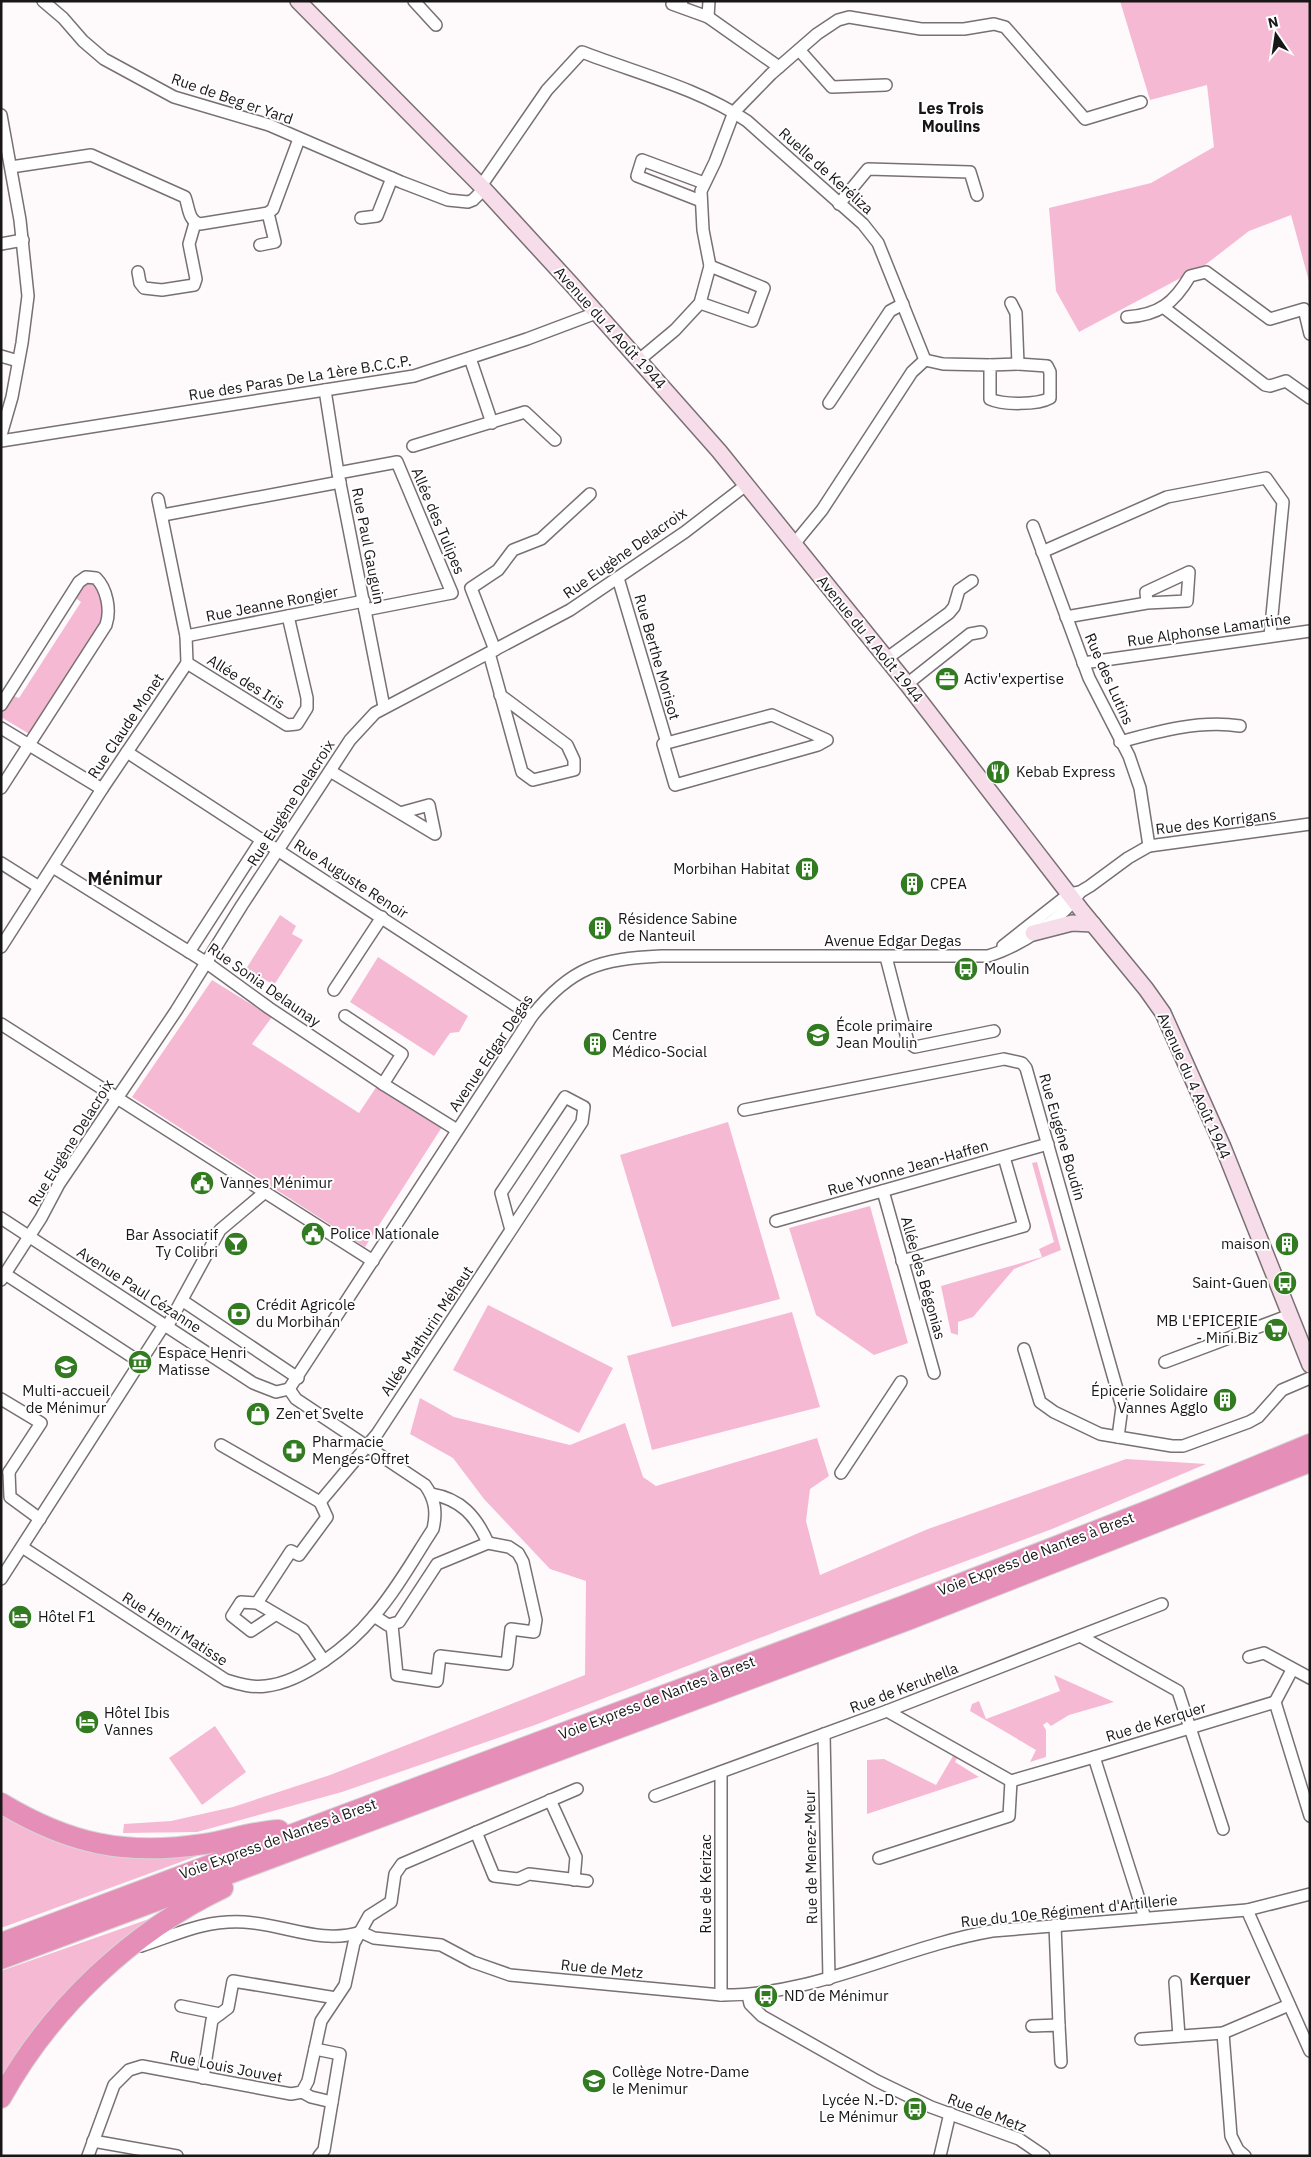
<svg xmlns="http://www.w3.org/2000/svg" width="1311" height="2157" font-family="'IBM Plex Sans',sans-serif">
  <rect width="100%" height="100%" fill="#fefafc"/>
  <g fill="#f6b9d4">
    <polygon points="1120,1 1310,1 1310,285 1291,215 1249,231 1205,265 1079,332 1056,291 1049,208 1151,183 1214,147 1207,85 1150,100"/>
    <polygon points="93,580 100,585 106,614 31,735 1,717 2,711 11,695 19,698 81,602 74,597 84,582"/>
    <polygon points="280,915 296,926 292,934 303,940 274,985 246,969"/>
    <polygon points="378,957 468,1016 459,1032 450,1033 434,1056 350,1002"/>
    <polygon points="212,980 272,1017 252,1044 359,1113 377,1086 442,1127 365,1247 132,1097"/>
    <polygon points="728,1122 780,1299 672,1327 620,1155"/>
    <polygon points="1037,1162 1061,1250 1014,1269 973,1317 958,1322 958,1335 951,1333 941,1286 1042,1257 1039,1249 1054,1242 1032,1163"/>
    <polygon points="870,1206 908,1343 874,1355 816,1315 789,1228"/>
    <polygon points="488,1305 613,1368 579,1433 453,1370"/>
    <polygon points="792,1312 820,1407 652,1450 627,1356"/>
    <polygon points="420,1398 454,1417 570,1445 625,1423 643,1477 656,1486 817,1438 829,1476 810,1489 806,1521 820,1575 928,1529 1126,1459 1206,1464 1052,1529 783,1629 535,1725 342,1792 197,1832 123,1833 124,1824 171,1821 233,1807 330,1775 585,1675 586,1581 550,1569 484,1499 453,1458 410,1434"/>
    <polygon points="1054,1675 1114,1702 1069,1715 1051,1726 1047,1722 1043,1725 1046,1730 1046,1757 1030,1762 1036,1750 970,1711 972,1704 979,1701 986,1719 1060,1691"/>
    <polygon points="215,1726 246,1772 202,1805 169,1758"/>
    <polygon points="953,1756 957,1758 955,1762 979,1777 867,1814 867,1760 884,1759 936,1785"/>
    <path d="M 1,1812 C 73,1863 133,1858 216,1849 L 1,1928 Z"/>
    <polygon points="166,1913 1,2087 1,1971"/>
  </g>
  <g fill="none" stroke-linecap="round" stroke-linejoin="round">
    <g stroke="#787073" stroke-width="14">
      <g id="street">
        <polyline points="43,1 63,18 83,41 104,59 174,97 269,125 401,182 448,200 468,202 473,200 484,189"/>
        <polyline points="414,1 436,25"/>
        <polyline points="682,1 672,4 708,17 709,1"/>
        <polyline points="708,17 779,67"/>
        <polyline points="800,51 832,87 886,85"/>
        <polyline points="1,115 20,220 28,296 22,343 12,397 1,435"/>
        <path d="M 11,167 L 91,155 L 185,197 C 189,207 188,221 200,224 L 268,213 L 273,209 L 299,139"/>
        <path d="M 481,186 L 547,90 L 582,52 C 636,73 698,88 747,121 L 863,224 L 878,243 L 925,360"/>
        <polyline points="701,201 637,176 642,160 704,183"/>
        <polyline points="839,204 868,169 970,172 977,195"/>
        <polyline points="361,218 377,216 392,178"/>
        <polyline points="1,244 23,240"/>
        <polyline points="260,245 275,242 268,213"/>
        <polyline points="138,272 140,283 144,288 162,290 194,285 196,279 189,244 195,223"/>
        <polyline points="700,303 752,321 764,288 710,266"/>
        <polyline points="1011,303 1016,313 1018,364"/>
        <polyline points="1163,307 1265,385 1270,386 1286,381 1310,398"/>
        <path d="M 1127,317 C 1159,315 1174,303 1190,276 L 1206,272 L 1270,319 L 1304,309 L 1310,334"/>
        <polyline points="1,356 18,361"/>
        <polyline points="470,358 492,423"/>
        <polyline points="639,360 675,330 700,303 710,266 703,230 701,191 715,162 734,112 771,74 817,34 838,20 849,17 921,29 964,29 994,24 1005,27 1085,119 1141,102"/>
        <polyline points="925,360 943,364 990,365"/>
        <path d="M 1018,364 L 1047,366 L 1050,372 L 1050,398 C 1038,405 1002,405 990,399 L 990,365 Z"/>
        <polyline points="325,390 338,473 384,707"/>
        <polyline points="829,403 890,311 903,304"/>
        <polyline points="1,441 414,376 527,339 596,313"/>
        <polyline points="413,446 525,412 555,440"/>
        <polyline points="338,473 397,462 452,593 365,610"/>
        <polyline points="163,515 340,482"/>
        <polyline points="1033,526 1089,678 1129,756 1140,788 1149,846"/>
        <polyline points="794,544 822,510 912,372 925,360"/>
        <polyline points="1042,552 1167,497 1266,478 1283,502 1270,636"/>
        <polyline points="618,578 667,743"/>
        <polyline points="1066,617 1147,603 1187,601 1189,572 1146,592 1147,603"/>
        <polyline points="186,636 364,601"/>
        <polyline points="495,650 471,588 498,570 513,550 541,539 590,494"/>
        <polyline points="489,653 522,772 533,780 574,770 574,760 567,745 500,695"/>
        <polyline points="886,659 949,613 954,607 959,590 972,581"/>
        <polyline points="187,663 287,725 297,724 307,708 307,698 288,616"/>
        <polyline points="1083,663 1310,631"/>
        <polyline points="907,684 970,634 981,632"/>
        <path d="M 1,705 L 79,582 L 86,577 L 96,578 C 107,589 111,610 106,625 L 1,788"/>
        <polygon points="772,715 827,740 818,745 675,785 663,744"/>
        <polyline points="1,728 102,789"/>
        <path d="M 1120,742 C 1159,731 1200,720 1240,726"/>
        <polyline points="127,752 532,1016"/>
        <polyline points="330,771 435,834 429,805 400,813"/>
        <polyline points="1,863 39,887"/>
        <polyline points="53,867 207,963 269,1008 383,1084 457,1130"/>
        <polyline points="1003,946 1069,894 1080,892 1090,886 1128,858 1149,846 1310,824"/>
        <polyline points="1,947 102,789 187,663 186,636 158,499"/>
        <polyline points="189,952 262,839"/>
        <polyline points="886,957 908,1042 915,1047 994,1031"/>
        <polyline points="334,990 382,917"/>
        <polyline points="345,1016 402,1054 383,1084"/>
        <polyline points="1,1024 373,1261"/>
        <polyline points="744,1110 1004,1059 1022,1063 1026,1068 1122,1407 1118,1437"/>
        <polyline points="883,1191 934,1373"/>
        <polyline points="1,1218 253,1383 276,1392 289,1389"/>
        <polyline points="776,1221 1048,1144"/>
        <polyline points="902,1261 1024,1226 1004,1157"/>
        <polyline points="5,1274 140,1362"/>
        <polyline points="1,1280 41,1218 59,1184 176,1011 242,905 350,740 375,713 570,610 685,532 746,485"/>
        <polyline points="183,1301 298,1378"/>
        <polyline points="167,1327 220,1230 264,1193"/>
        <polyline points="1024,1349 1040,1402 1054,1412 1100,1434 1172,1446 1183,1446 1249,1422 1258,1417 1282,1390 1310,1378"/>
        <polyline points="1165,1362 1290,1315"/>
        <path d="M 289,1389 L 532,1016 C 571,967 600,959 661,956 L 988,956 C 1018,947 1063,919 1080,892"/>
        <polyline points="1,1399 41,1423 9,1472"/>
        <polyline points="221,1445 320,1502"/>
        <polyline points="9,1472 10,1497 40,1519"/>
        <polyline points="841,1473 901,1382"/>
        <path d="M 431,1494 C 461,1499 476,1516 488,1543"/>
        <polyline points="320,1502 377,1434 582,1122 584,1107 565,1097 501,1193 511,1230"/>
        <path d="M 22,1547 L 226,1680 C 239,1684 252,1688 266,1686 C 303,1682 350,1645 373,1617 C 396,1591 414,1558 433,1529 C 437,1512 435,1499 425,1485 L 296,1399 L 289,1389"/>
        <polyline points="1,1579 164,1325"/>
        <polyline points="257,1603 291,1551 299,1555 327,1517 320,1502"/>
        <polyline points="275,1615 251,1631 232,1616 241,1602 257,1603 303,1630 324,1661"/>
        <polyline points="374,1616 388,1625 399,1622 437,1564 488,1543 509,1547 518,1553 523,1562 536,1620 534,1632 511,1629 507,1664 440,1656 437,1681 397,1675 392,1625"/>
        <polyline points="1080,1636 1178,1691 1223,1829"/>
        <polyline points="1249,1657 1264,1653 1310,1678"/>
        <polyline points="1275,1702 1292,1670"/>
        <polyline points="887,1711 1011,1781 1094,1757"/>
        <polyline points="824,1734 829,1979"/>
        <polyline points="721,1772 721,1995"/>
        <polyline points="655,1796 887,1711 1162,1604"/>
        <polyline points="550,1800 576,1857 574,1880"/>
        <polyline points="476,1832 494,1876 518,1879 529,1874 587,1881"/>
        <polyline points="879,1858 1009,1816 1011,1781"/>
        <polyline points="1247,1910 1310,2051"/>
        <polyline points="1145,1918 1094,1757 1275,1702 1310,1816"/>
        <polyline points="1055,1925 1059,2025"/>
        <path d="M 141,1946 C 178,1934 203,1920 244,1922 C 284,1924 321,1945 361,1932 L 374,1938 L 441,1945 L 473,1962 L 510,1975 L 721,1995 C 816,1996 900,1947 992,1931 L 1247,1910 L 1310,1894"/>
        <polyline points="1175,1982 1179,2036"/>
        <polyline points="748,1995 750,2004 762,2016 877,2081 931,2107 1019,2139 1044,2156"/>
        <polyline points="181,2006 220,2014"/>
        <polyline points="1032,2026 1059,2025 1061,2062"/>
        <polyline points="1223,2033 1231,2136 1238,2150 1245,2156"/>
        <polyline points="1141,2039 1223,2033 1289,2005"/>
        <polyline points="315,2049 340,2054 324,2150 319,2156"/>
        <polyline points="203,2078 212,2020 228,2008 233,1981 336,1998"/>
        <polyline points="302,2092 311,2097 332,2102"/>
        <polyline points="93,2141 177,2156"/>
        <polyline points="88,2156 114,2085 129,2070 142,2066 291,2094 302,2092 308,2081 321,2021 345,1985 354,1943 369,1916 391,1902 395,1874 402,1864 577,1789"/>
        <polyline points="940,2156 950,2113"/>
      </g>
    </g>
    <g stroke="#787073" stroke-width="18">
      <g id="secondary">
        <polyline points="298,1 484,189 573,286 719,451 907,684 1082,911 1146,989 1163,1013 1223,1147 1310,1365"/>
        <polyline points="1033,933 1072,923 1093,924"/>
      </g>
    </g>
    <g stroke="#d6d5d5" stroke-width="22">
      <g id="highway">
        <path d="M 1,1803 C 69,1844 125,1856 204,1844 C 229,1840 254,1831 279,1830"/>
        <polyline points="1,1943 908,1604 1157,1507 1310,1444"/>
        <polyline points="1,1959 908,1620 1310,1462"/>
        <path d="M 1,2098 C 50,2009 131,1932 223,1888"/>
      </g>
    </g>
    <use href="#street" stroke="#fff" stroke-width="11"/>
    <use href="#secondary" stroke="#f7ddea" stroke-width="15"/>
    <use href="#highway" stroke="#e58fb8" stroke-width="20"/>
  </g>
  <defs>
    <g id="office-disc" transform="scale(1.25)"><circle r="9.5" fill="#327b21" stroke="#fff"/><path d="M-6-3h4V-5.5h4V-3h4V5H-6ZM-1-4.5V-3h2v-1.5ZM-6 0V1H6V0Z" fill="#fff"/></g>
    <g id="restaurant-disc" transform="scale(1.25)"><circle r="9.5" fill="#327b21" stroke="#fff"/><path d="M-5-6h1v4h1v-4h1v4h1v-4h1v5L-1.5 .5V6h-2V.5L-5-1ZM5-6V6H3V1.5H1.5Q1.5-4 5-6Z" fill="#fff"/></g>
    <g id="building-disc" transform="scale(1.25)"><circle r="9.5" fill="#327b21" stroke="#fff"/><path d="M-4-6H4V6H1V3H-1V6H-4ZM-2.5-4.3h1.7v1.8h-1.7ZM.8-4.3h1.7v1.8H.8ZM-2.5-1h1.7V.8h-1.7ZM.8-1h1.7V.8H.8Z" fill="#fff"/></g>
    <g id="bus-disc" transform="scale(1.25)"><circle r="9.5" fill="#327b21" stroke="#fff"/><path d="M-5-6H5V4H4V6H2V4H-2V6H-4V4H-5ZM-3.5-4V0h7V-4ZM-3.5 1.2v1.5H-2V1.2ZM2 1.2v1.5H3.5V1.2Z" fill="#fff"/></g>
    <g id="school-disc" transform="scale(1.25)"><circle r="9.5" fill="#327b21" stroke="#fff"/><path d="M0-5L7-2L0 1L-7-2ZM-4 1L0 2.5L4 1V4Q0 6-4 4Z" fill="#fff"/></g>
    <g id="civic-disc" transform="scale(1.25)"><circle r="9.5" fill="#327b21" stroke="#fff"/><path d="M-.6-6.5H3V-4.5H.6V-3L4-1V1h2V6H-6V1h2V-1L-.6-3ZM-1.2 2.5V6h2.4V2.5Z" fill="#fff"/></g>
    <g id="bar-disc" transform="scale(1.25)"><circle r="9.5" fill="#327b21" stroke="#fff"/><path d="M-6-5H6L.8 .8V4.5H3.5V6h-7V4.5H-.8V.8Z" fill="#fff"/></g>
    <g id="bank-disc" transform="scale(1.25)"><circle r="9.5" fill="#327b21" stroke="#fff"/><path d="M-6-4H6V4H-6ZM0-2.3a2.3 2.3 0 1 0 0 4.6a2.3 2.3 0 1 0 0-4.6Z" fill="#fff"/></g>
    <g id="supermarket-disc" transform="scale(1.25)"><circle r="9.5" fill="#327b21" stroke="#fff"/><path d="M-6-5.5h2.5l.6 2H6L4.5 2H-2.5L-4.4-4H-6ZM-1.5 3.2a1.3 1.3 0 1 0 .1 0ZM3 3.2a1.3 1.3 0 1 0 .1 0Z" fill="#fff"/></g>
    <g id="museum-disc" transform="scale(1.25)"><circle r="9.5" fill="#327b21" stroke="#fff"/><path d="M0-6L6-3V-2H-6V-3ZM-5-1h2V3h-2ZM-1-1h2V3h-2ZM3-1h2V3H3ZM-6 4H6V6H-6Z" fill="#fff"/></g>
    <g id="shop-disc" transform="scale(1.25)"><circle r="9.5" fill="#327b21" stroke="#fff"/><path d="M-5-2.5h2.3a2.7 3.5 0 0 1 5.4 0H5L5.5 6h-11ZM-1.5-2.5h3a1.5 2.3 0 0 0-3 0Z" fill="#fff"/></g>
    <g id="pharmacy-disc" transform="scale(1.25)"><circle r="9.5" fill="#327b21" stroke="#fff"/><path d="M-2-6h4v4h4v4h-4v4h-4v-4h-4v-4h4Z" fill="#fff"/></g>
    <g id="hotel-disc" transform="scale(1.25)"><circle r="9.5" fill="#327b21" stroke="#fff"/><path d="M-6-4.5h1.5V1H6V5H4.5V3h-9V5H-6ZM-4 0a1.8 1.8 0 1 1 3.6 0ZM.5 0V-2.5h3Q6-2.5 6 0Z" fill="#fff"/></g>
  </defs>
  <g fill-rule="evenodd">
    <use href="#office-disc" x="947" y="679"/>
    <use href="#restaurant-disc" x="998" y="772"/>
    <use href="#building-disc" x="807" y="869"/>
    <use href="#building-disc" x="912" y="884"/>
    <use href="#building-disc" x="600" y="928"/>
    <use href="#bus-disc" x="966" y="969"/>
    <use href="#school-disc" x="818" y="1035"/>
    <use href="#building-disc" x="595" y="1044"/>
    <use href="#civic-disc" x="202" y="1183"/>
    <use href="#civic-disc" x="313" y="1234"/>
    <use href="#bar-disc" x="236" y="1244"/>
    <use href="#building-disc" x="1287" y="1244"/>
    <use href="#bus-disc" x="1285" y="1283"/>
    <use href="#bank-disc" x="239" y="1314"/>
    <use href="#supermarket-disc" x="1276" y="1330"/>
    <use href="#museum-disc" x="140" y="1362"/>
    <use href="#school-disc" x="66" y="1367"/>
    <use href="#building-disc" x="1225" y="1400"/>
    <use href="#shop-disc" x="258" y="1414"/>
    <use href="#pharmacy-disc" x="294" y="1451"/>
    <use href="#hotel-disc" x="20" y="1617"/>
    <use href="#hotel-disc" x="87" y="1722"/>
    <use href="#bus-disc" x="766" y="1996"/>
    <use href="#school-disc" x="594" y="2081"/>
    <use href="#bus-disc" x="915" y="2109"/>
  </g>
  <g text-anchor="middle" stroke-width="4" stroke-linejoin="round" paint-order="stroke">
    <g font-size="15" fill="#191617" stroke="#fff">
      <text transform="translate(232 99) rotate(19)" y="5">Rue de Beg er Yard</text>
      <text transform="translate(826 171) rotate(42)" y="5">Ruelle de Keréliza</text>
      <text transform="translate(610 328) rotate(48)" y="5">Avenue du 4 Août 1944</text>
      <text transform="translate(300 378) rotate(-9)" y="5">Rue des Paras De La 1ère B.C.C.P.</text>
      <text transform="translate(438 521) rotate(67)" y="5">Allée des Tulipes</text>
      <text transform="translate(368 546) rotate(79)" y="5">Rue Paul Gauguin</text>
      <text transform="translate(625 553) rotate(-35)" y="5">Rue Eugène Delacroix</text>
      <text transform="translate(272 604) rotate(-11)" y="5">Rue Jeanne Rongier</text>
      <text transform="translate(1209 630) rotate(-8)" y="5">Rue Alphonse Lamartine</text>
      <text transform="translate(870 639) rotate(51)" y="5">Avenue du 4 Août 1944</text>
      <text transform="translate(657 657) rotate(74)" y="5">Rue Berthe Morisot</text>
      <text transform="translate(1109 679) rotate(66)" y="5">Rue des Lutins</text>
      <text transform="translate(246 682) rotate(32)" y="5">Allée des Iris</text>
      <text transform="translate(126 726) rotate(-56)" y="5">Rue Claude Monet</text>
      <text transform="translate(291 803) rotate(-57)" y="5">Rue Eugène Delacroix</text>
      <text transform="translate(1216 822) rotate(-7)" y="5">Rue des Korrigans</text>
      <text transform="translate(351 879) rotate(33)" y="5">Rue Auguste Renoir</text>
      <text x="893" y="946">Avenue Edgar Degas</text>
      <text transform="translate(264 985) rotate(35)" y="5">Rue Sonia Delaunay</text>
      <text transform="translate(491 1053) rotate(-56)" y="5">Avenue Edgar Degas</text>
      <text transform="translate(1194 1086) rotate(66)" y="5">Avenue du 4 Août 1944</text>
      <text transform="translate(1062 1137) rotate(74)" y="5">Rue Eugéne Boudin</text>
      <text transform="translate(71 1143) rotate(-58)" y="5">Rue Eugène Delacroix</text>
      <text transform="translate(908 1168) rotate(-16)" y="5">Rue Yvonne Jean-Haffen</text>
      <text transform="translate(923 1278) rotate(74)" y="5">Allée des Bégonias</text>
      <text transform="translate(139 1290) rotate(33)" y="5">Avenue Paul Cézanne</text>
      <text transform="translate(427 1331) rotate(-56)" y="5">Allée Mathurin Méheut</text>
      <text transform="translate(1036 1554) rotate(-21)" y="5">Voie Express de Nantes à Brest</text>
      <text transform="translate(175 1629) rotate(33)" y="5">Rue Henri Matisse</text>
      <text transform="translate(904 1688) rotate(-21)" y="5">Rue de Keruhella</text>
      <text transform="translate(657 1698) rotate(-21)" y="5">Voie Express de Nantes à Brest</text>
      <text transform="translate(1156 1722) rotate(-17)" y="5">Rue de Kerquer</text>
      <text transform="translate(278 1839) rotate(-20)" y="5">Voie Express de Nantes à Brest</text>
      <text transform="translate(811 1857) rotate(-91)" y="5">Rue de Menez-Meur</text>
      <text transform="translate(706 1884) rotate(-90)" y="5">Rue de Kerizac</text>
      <text transform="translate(1069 1911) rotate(-6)" y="5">Rue du 10e Régiment d'Artillerie</text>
      <text transform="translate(602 1969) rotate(6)" y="5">Rue de Metz</text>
      <text transform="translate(226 2067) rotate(11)" y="5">Rue Louis Jouvet</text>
      <text transform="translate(987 2113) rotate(21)" y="5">Rue de Metz</text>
    </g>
    <g font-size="15" fill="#191617" stroke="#fff" text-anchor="start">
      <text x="964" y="684">Activ'expertise</text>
      <text x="1016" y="777">Kebab Express</text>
      <text x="790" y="874" text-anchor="end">Morbihan Habitat</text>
      <text x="930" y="889">CPEA</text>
      <text x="618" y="924">Résidence Sabine<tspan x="618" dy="17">de Nanteuil</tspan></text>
      <text x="984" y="974">Moulin</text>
      <text x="836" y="1031">École primaire<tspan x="836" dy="17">Jean Moulin</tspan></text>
      <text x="612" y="1040">Centre<tspan x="612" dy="17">Médico-Social</tspan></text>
      <text x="220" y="1188">Vannes Ménimur</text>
      <text x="330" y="1239">Police Nationale</text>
      <text x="218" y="1240" text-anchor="end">Bar Associatif<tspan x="218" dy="17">Ty Colibri</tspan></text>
      <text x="1270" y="1249" text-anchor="end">maison</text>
      <text x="1268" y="1288" text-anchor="end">Saint-Guen</text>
      <text x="256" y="1310">Crédit Agricole<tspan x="256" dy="17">du Morbihan</tspan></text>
      <text x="1258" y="1326" text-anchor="end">MB L'EPICERIE<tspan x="1258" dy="17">- Mini Biz</tspan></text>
      <text x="158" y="1358">Espace Henri<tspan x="158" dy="17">Matisse</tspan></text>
      <text x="66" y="1396" text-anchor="middle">Multi-accueil<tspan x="66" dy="17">de Ménimur</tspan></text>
      <text x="1208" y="1396" text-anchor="end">Épicerie Solidaire<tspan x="1208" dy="17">Vannes Agglo</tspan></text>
      <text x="276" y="1419">Zen et Svelte</text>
      <text x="312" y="1447">Pharmacie<tspan x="312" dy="17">Menges-Offret</tspan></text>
      <text x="38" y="1622">Hôtel F1</text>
      <text x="104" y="1718">Hôtel Ibis<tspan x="104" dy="17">Vannes</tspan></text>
      <text x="784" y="2001">ND de Ménimur</text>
      <text x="612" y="2077">Collège Notre-Dame<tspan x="612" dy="17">le Menimur</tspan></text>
      <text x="898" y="2105" text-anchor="end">Lycée N.-D.<tspan x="898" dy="17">Le Ménimur</tspan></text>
    </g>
    <g font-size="16" font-weight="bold" fill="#191617" stroke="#fff">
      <text x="951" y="114">Les Trois<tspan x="951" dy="18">Moulins</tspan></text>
      <text x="1220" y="1985">Kerquer</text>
    </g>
    <g font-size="18" font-weight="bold" fill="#191617" stroke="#fff">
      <text x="125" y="885">Ménimur</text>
    </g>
  </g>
  <rect width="1311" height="2157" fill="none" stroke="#191617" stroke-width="5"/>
  <g transform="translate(1276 35) rotate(347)" stroke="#ffffff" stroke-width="4" paint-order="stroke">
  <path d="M0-4L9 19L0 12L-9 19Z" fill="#191617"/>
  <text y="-8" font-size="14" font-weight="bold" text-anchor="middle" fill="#191617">N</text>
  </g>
</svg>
